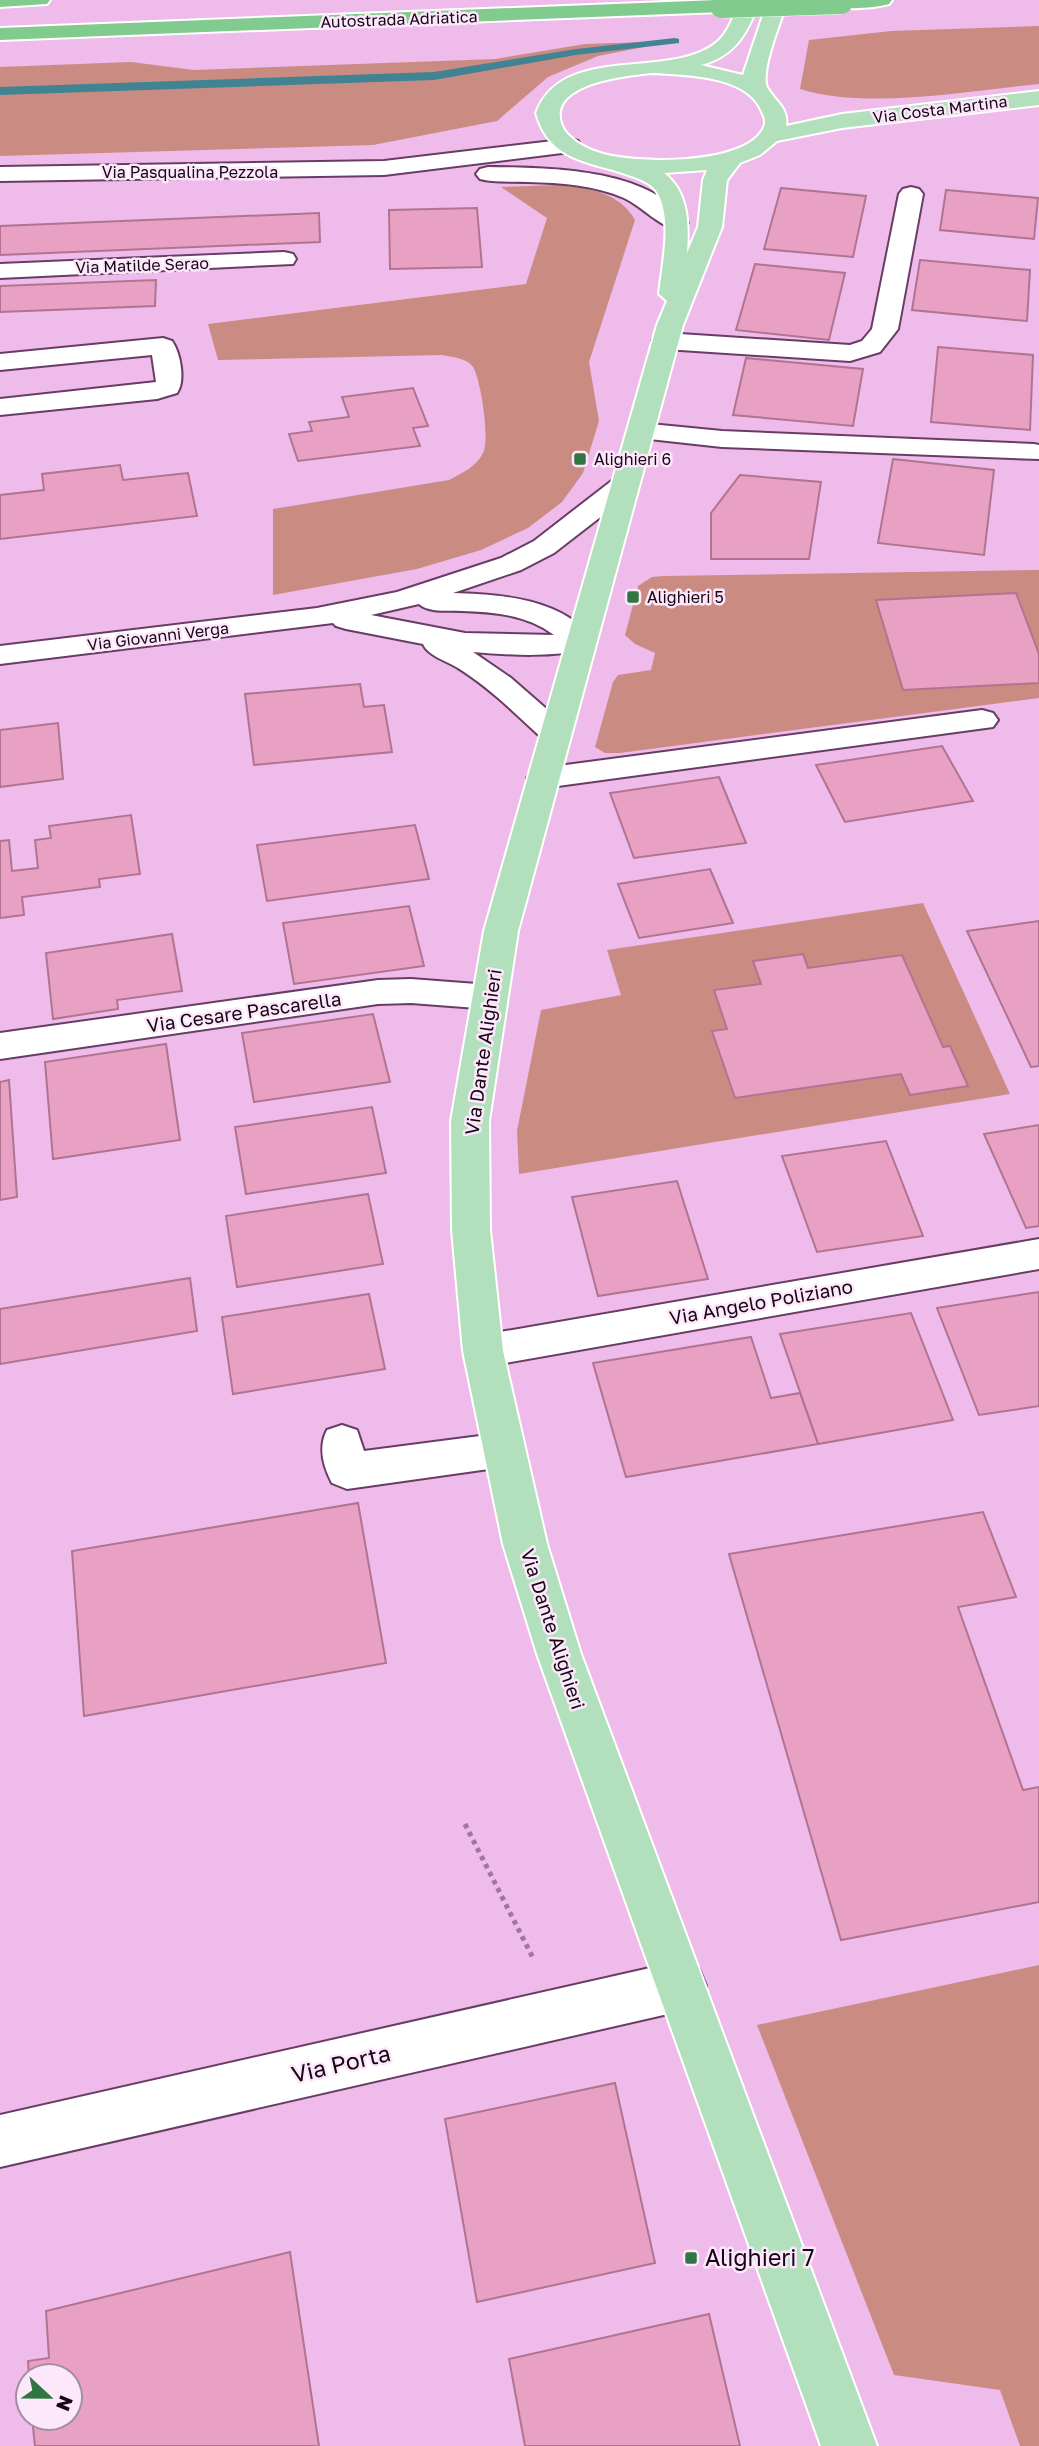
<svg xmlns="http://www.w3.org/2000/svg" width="1039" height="2446" font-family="'Golos Text',sans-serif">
  <rect width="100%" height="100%" fill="#efbbea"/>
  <g fill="#ca8c82" fill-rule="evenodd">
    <path d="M 1039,26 L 1039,84 C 967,91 868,110 800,89 L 809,40 L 891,31 Z"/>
    <polygon points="675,41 598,56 548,77 497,121 373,145 0,156 0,67 131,62 194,70 495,59 585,44"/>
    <path d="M 556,185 C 586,188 619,191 635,220 L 589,362 L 599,421 L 583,473 L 562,502 L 528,528 L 481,550 L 417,569 L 273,595 L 273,509 L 449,480 C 462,473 476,467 483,453 C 490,440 481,380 473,367 C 467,358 452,357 442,355 L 218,360 L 208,324 L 526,284 L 547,218 L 501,187 Z"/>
    <polygon points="1039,570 1039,654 1016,593 876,600 904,690 1039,683 1039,698 620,753 605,753 595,747 613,682 618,675 651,670 655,653 635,644 625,635 638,586 652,577 663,576"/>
    <path d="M 923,903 L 1010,1094 L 519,1174 L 517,1131 L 541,1010 L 621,995 L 607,950 ZM 803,955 L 808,968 L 902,955 L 943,1047 L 950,1046 L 968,1086 L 910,1095 L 901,1074 L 735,1098 L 712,1031 L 727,1029 L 714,991 L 761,984 L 753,961 Z"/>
    <polygon points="1039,1965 1039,2446 1020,2446 1000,2390 894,2375 757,2025"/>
  </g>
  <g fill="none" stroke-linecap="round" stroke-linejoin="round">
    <polygon fill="#428393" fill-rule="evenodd" points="675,38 679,39 679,43 576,55 434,80 0,95 0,87 434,72 576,49"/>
  </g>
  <g fill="#e9a1c3" stroke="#b07491" stroke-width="2">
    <polygon points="781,188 866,196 853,257 764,249"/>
    <polygon points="946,190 1038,198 1034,239 940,230"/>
    <polygon points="477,208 482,267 390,269 389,210"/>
    <polygon points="319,213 320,242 0,255 0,226"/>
    <polygon points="920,260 1030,270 1027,321 912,310"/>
    <polygon points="755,264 845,273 829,340 736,330"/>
    <polygon points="156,280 155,306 0,312 0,286"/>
    <polygon points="938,347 1033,355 1030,430 931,422"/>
    <polygon points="746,358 863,369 853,426 733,415"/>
    <polygon points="413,388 428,426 413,428 420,446 298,461 289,434 312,431 309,422 349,417 342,397"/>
    <polygon points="893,459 994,470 984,555 878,543"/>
    <polygon points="120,465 123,480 188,473 197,516 0,539 0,495 44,490 42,474"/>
    <polygon points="740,475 821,482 809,559 711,559 711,513"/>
    <polygon points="1016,593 1039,654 1039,683 903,690 876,600"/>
    <polygon points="360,684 364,707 384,705 392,752 254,765 245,694"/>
    <polygon points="58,723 63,779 0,787 0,730"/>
    <polygon points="942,746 973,801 845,822 816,765"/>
    <polygon points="719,777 746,843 634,858 610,793"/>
    <polygon points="131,815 140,874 99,879 100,887 22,897 24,915 0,918 0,841 9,840 12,871 38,868 35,840 51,838 49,826"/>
    <polygon points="415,825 429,879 267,901 257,845"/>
    <polygon points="710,869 733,923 639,938 618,884"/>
    <polygon points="409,906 424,966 294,984 283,923"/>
    <polygon points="1039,921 1039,1066 1031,1067 967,931"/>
    <polygon points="172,934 182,991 117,1000 118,1009 53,1019 46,953"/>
    <polygon points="803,954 808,968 902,955 943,1047 950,1046 968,1086 910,1095 901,1074 735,1098 712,1031 727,1029 714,990 761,984 753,961"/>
    <polygon points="373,1014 390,1082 254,1102 242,1033"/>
    <polygon points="166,1044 180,1140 53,1159 45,1062"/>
    <polygon points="9,1080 17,1197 0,1200 0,1082"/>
    <polygon points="372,1107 386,1173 246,1194 235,1127"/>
    <polygon points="1039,1125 1039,1226 1026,1228 984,1134"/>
    <polygon points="886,1141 923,1236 817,1252 782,1156"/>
    <polygon points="677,1181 708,1279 598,1296 572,1197"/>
    <polygon points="368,1194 383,1264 237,1287 226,1216"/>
    <polygon points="190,1278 197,1331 0,1364 0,1309"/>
    <polygon points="1039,1292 1039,1406 979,1415 937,1308"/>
    <polygon points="369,1294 385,1369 233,1394 222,1317"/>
    <polygon points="911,1313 953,1420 818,1444 780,1334"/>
    <polygon points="751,1337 771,1398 800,1393 818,1444 626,1477 593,1363"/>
    <polygon points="358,1503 386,1663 84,1716 72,1551"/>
    <polygon points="983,1512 1016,1597 958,1607 1023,1790 1039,1787 1039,1902 841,1940 729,1554"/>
    <polygon points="615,2083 655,2263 477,2302 445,2119"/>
    <polygon points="290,2252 319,2446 35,2446 32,2418 70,2418 70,2376 29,2376 28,2361 49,2358 46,2311"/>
    <polygon points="709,2314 740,2446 525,2446 509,2359"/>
  </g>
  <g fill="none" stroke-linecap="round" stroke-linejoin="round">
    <g stroke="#683d65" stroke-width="4">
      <g id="minor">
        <polygon points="570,139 578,141 581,146 578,151 384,175 0,181 0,167 384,161"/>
        <path d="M 488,167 C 548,168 649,167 688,223 L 684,228 C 664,233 644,207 624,198 C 594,185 561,183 528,182 C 512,181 495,183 480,179 L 476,174 L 480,169 Z"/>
        <polygon points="911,187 919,189 923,194 898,329 880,352 850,361 665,349 656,346 652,341 656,336 665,333 850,345 862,341 872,329 899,194 903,189"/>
        <polygon points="284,252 293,254 296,259 293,264 0,278 0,264"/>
        <path d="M 163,338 L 172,341 C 180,352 186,381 177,393 L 157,399 L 0,415 L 0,399 L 156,382 L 152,355 L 0,370 L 0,354 Z"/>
        <polygon points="640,423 722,431 1034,444 1039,445 1039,459 722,447 631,437 627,431 631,425"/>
        <path d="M 624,477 L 634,479 L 638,485 L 634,491 L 554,553 L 521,570 L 453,593 C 501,594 565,599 595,642 L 591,648 C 553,658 510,655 473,652 L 511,678 L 566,726 L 571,733 L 566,740 L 555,743 L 544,740 C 517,715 490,688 458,668 C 447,661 428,656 423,644 L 346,629 L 336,626 L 333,623 L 0,664 L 0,646 L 317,608 L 397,592 L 501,558 L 534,541 L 614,479 ZM 419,604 C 429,613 448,610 462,611 C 494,612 528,615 554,635 L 465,633 L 371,615 Z"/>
        <polygon points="982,710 993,713 998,720 993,727 543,788 532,785 527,778 532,771 543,768"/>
        <polygon points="411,979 490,985 502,988 508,997 502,1006 490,1009 411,1003 378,1004 0,1059 0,1033 378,980"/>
        <polygon points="1039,1239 1039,1269 483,1367 469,1362 463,1351 469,1340 483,1335"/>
        <path d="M 342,1425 L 357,1430 L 364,1451 L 503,1433 L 518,1438 L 524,1450 L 518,1462 L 503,1467 L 347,1489 L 332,1483 C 323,1466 318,1447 327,1430 Z"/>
        <polygon points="681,1961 699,1969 706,1986 699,2003 681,2011 0,2167 0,2115"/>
      </g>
    </g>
    <g stroke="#fff" stroke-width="4">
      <path id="major" d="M 740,0 L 760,0 C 748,32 736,56 701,65 L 743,75 L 768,0 L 788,0 C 782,18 760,71 767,87 C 774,101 789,107 786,126 L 842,114 L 1039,91 L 1039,105 L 842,128 L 777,141 L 760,155 L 740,163 L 727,180 L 722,227 L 683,325 L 518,931 L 489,1121 L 490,1230 L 503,1351 L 547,1544 L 581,1654 L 877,2446 L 821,2446 L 537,1654 L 503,1544 L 463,1351 L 452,1230 L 451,1121 L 484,931 L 657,325 L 667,301 L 659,294 C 662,264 673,220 657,192 C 652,184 642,180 634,177 C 593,161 550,164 536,113 C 562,42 671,81 717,42 C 729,32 734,14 740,0 ZM 652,73 C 685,75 748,75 762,112 C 765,117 766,122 764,127 C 747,167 630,164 597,152 C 583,147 565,137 561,123 C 549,83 626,76 652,73 ZM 707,170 L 703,180 L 698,227 L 687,253 C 689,225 689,192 664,173 Z"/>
    </g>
    <g stroke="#fff" stroke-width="4">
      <g id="highway">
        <polygon points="0,0 50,0 47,4 0,7"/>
        <polygon points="717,0 729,2 732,6 729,10 722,12 0,40 0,28"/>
        <path d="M 832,0 L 892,0 L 889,4 C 873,8 850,10 834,6 Z"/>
      </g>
    </g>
    <polyline stroke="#9e779b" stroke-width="5" stroke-dasharray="4.5 4.5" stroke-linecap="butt" points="465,1824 533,1958"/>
    <use href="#minor" fill="#fff" fill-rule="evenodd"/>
    <use href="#major" fill="#b3e0bc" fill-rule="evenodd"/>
    <use href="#highway" fill="#81cb8f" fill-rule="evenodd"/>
    <g stroke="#fff" stroke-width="25" stroke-linecap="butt">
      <polyline id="highway-bridge" points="722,6 841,2"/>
    </g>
    <use href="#highway-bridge" stroke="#81cb8f" stroke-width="24"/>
  </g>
  <g fill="#307642" stroke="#fde8fb" stroke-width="2.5">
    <rect x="573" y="452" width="14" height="14" rx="3.5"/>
    <rect x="626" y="590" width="14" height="14" rx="3.5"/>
    <rect x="684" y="2251" width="14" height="14" rx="3.5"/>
  </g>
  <g text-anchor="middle" stroke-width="5" stroke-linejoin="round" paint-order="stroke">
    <g font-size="16" fill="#170616" stroke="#fde8fb">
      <text transform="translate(399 19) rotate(-2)" y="6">Autostrada Adriatica</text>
      <text transform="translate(940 109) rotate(-7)" y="6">Via Costa Martina</text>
      <text x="190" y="178">Via Pasqualina Pezzola</text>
      <text transform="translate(142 265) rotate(-2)" y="6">Via Matilde Serao</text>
      <text transform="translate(158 636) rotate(-7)" y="6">Via Giovanni Verga</text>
    </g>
    <g font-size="16" fill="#170616" stroke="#fde8fb" text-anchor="start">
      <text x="594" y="465">Alighieri 6</text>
      <text x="647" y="603">Alighieri 5</text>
    </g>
    <g font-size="19" fill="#170616" stroke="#fde8fb">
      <text transform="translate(244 1012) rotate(-8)" y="7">Via Cesare Pascarella</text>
      <text transform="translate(483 1052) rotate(-82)" y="7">Via Dante Alighieri</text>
      <text transform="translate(761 1302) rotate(-10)" y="7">Via Angelo Poliziano</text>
      <text transform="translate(553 1629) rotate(72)" y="7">Via Dante Alighieri</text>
    </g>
    <g font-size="23" fill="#170616" stroke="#fde8fb">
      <text transform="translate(341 2064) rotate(-13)" y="8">Via Porta</text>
    </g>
    <g font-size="23" fill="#170616" stroke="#fde8fb" text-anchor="start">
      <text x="705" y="2266">Alighieri 7</text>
    </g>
  </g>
  <g transform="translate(49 2397) rotate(112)"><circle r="33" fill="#fde8fb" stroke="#a18e9f" stroke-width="2"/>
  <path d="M0-5L12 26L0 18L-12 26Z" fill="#307642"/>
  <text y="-10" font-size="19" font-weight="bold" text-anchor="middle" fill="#170616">N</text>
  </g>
</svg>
